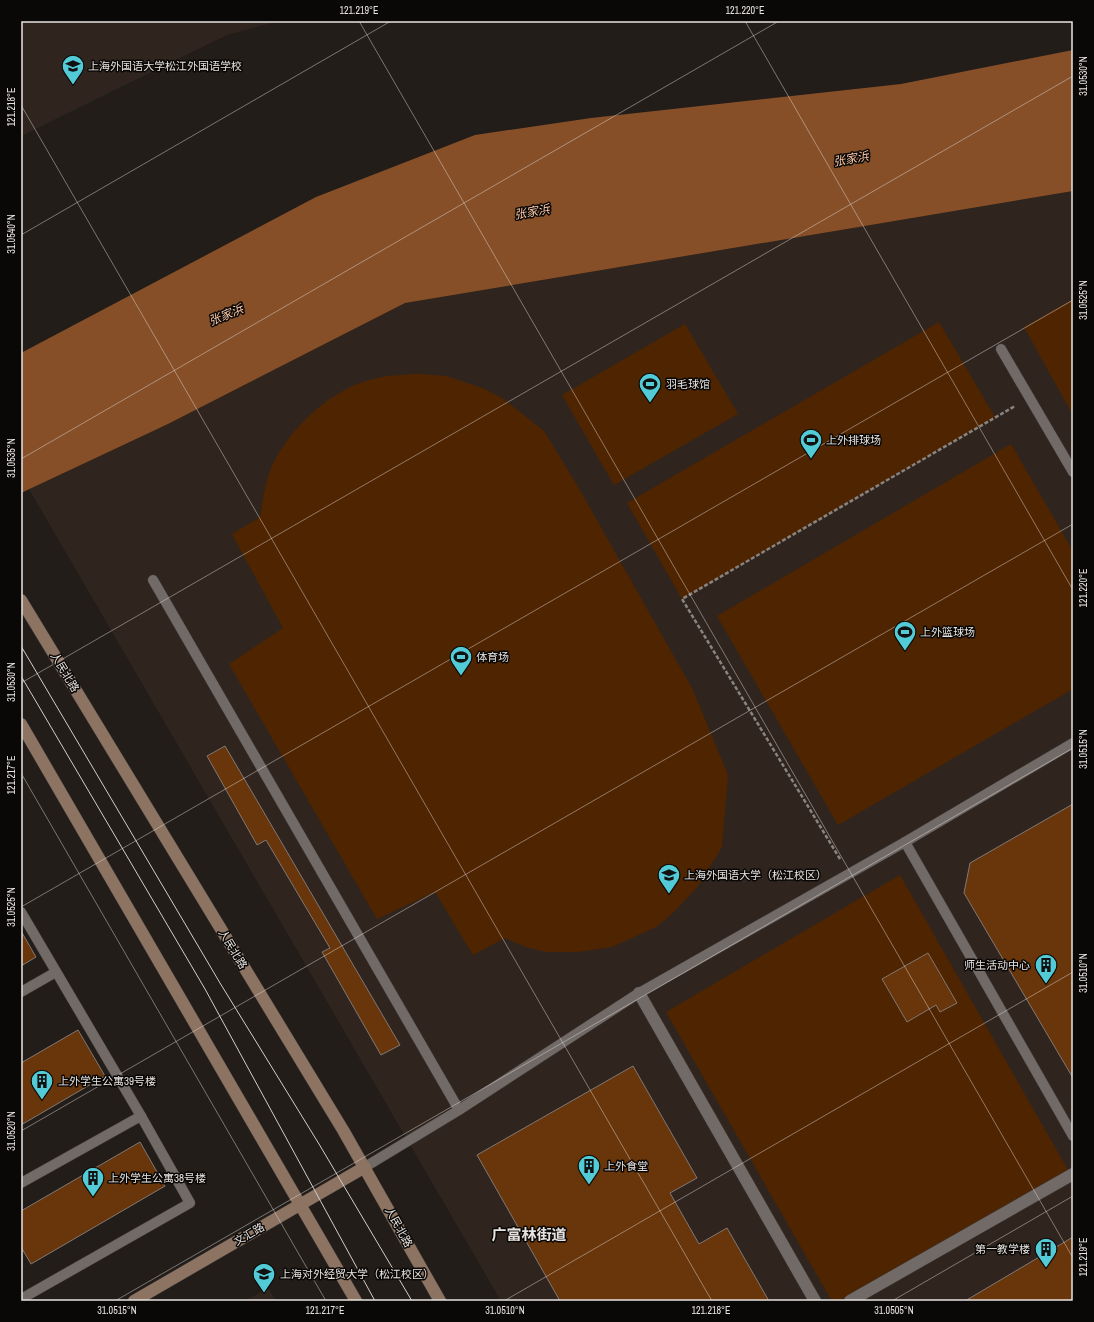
<svg xmlns="http://www.w3.org/2000/svg" width="1094" height="1322" font-family="'Archivo Narrow','Noto Sans SC',sans-serif">
  <rect width="100%" height="100%" fill="#221d19"/>
  <g fill="#30251e">
    <polygon points="21,21 279,21 227,35 21,136"/>
    <polygon points="1073,191 1073,1301 501,1301 29,489 168,424 405,303"/>
    <polygon points="268,1288 276,1301 245,1301"/>
  </g>
  <g fill="#4f2401">
    <polygon points="1073,299 1073,415 1024,327"/>
    <polygon points="939,322 995,417 682,599 627,503"/>
    <polygon points="685,324 738,414 614,485 562,395"/>
    <path d="M 422,374 L 446,376 L 485,389 L 502,398 L 544,431 L 577,485 L 693,690 L 728,775 L 722,847 L 698,886 L 673,913 L 656,927 L 612,947 L 578,952 L 546,952 L 526,947 L 505,938 L 473,955 L 435,892 L 377,919 L 229,664 L 283,628 L 232,534 L 260,517 C 263,500 265,482 272,466 C 290,427 333,387 377,378 C 392,375 407,374 422,374 Z"/>
    <polygon points="1011,444 1073,551 1073,689 838,825 717,616"/>
    <polygon points="900,875 1068,1170 839,1301 832,1301 666,1012"/>
  </g>
  <polygon fill="#864f28" points="1073,50 1073,191 405,303 168,424 21,493 21,353 316,197 475,135 591,118 901,84"/>
  <g fill="#69350a" stroke="#807975">
    <polygon points="225,746 400,1045 381,1055 322,952 330,948 266,840 257,845 207,756"/>
    <polygon points="1073,804 1073,1078 964,893 970,863"/>
    <polygon points="21,931 36,957 21,966"/>
    <polygon points="928,953 957,1003 940,1012 936,1005 907,1022 882,979"/>
    <polygon points="78,1030 105,1076 21,1125 21,1063"/>
    <polygon points="633,1066 697,1178 670,1193 699,1244 727,1228 769,1301 560,1301 477,1155"/>
    <polygon points="140,1142 165,1186 31,1264 21,1247 21,1211"/>
    <polygon points="1073,1237 1073,1301 965,1301"/>
  </g>
  <g fill="none" stroke-linecap="round" stroke-linejoin="round">
    <g stroke="#3c3735" stroke-width="11">
      <g id="lane">
        <polyline points="1001,349 1073,472"/>
        <polyline points="153,580 459,1110"/>
        <polyline points="905,842 1073,743"/>
        <polyline points="21,912 141,1116 190,1203 21,1299"/>
        <polyline points="21,992 56,972"/>
        <polyline points="365,1167 459,1110 639,993 905,842 1073,1136"/>
        <polyline points="21,1183 141,1116"/>
      </g>
    </g>
    <g stroke="#3c3735" stroke-width="13">
      <g id="street">
        <polyline points="639,993 815,1301"/>
        <polyline points="850,1301 1073,1174"/>
      </g>
    </g>
    <g stroke="#3c3735" stroke-width="13">
      <g id="secondary">
        <polyline points="21,600 343,1130 440,1301"/>
        <polyline points="21,724 356,1301"/>
        <polyline points="134,1301 365,1167"/>
      </g>
    </g>
    <polyline stroke="#888481" stroke-width="2.5" stroke-dasharray="4 2" stroke-linecap="butt" points="840,859 682,599 1015,406"/>
    <use href="#lane" stroke="#716a66" stroke-width="10"/>
    <use href="#street" stroke="#716a66" stroke-width="12"/>
    <use href="#secondary" stroke="#8d7361" stroke-width="12"/>
    <g stroke="#d2cecc" stroke-width="1">
      <polyline points="21,646 220,983 319,1144 412,1301"/>
      <polyline points="21,676 205,989 375,1301"/>
    </g>
  </g>
  <path fill="none" stroke="#e7e3e1" stroke-width="1" stroke-opacity="0.45" d="M 359,21 L 1073,1258M 745,21 L 1073,590M 21,105 L 712,1301M 21,235 L 391,21M 21,459 L 779,21M 21,683 L 1073,76M 21,773 L 326,1301M 21,907 L 1073,300M 21,1131 L 1073,524M 115,1301 L 1073,748M 504,1301 L 1073,972M 892,1301 L 1073,1196"/>
  <defs>
    <g id="school-pin" transform="scale(1.15)"><path d="M0 17L-7.5 6A9.5 9.5 0 1 1 7.5 6Z" fill="#52cbd7" stroke="#0a0806"/><path d="M0-5L7-2L0 1L-7-2ZM-4 1L0 2.5L4 1V4Q0 6-4 4Z" fill="#111"/></g>
    <g id="stadium-pin" transform="scale(1.15)"><path d="M0 17L-7.5 6A9.5 9.5 0 1 1 7.5 6Z" fill="#52cbd7" stroke="#0a0806"/><path d="M0-5a6.5 5 0 1 0 0 10a6.5 5 0 1 0 0-10ZM-3.5-1.8h7v3.6h-7Z" fill="#111"/></g>
    <g id="university-pin" transform="scale(1.15)"><path d="M0 17L-7.5 6A9.5 9.5 0 1 1 7.5 6Z" fill="#52cbd7" stroke="#0a0806"/><path d="M0-5L7-2L0 1L-7-2ZM-4 1L0 2.5L4 1V4Q0 6-4 4Z" fill="#111"/></g>
    <g id="building-pin" transform="scale(1.15)"><path d="M0 17L-7.5 6A9.5 9.5 0 1 1 7.5 6Z" fill="#52cbd7" stroke="#0a0806"/><path d="M-4-6H4V6H1V3H-1V6H-4ZM-2.5-4.3h1.7v1.8h-1.7ZM.8-4.3h1.7v1.8H.8ZM-2.5-1h1.7V.8h-1.7ZM.8-1h1.7V.8H.8Z" fill="#111"/></g>
  </defs>
  <g fill-rule="evenodd">
    <use href="#school-pin" x="73" y="66"/>
    <use href="#stadium-pin" x="650" y="384"/>
    <use href="#stadium-pin" x="811" y="440"/>
    <use href="#stadium-pin" x="905" y="632"/>
    <use href="#stadium-pin" x="461" y="657"/>
    <use href="#university-pin" x="669" y="875"/>
    <use href="#building-pin" x="1046" y="965"/>
    <use href="#building-pin" x="42" y="1081"/>
    <use href="#building-pin" x="589" y="1166"/>
    <use href="#building-pin" x="93" y="1178"/>
    <use href="#building-pin" x="1046" y="1249"/>
    <use href="#university-pin" x="264" y="1274"/>
  </g>
  <g text-anchor="middle" stroke-width="3" stroke-linejoin="round" paint-order="stroke">
    <g font-size="11" fill="#e7e3e1" stroke="#0a0806" text-anchor="start">
      <text x="88" y="70">上海外国语大学松江外国语学校</text>
      <text x="666" y="388">羽毛球馆</text>
      <text x="826" y="444">上外排球场</text>
      <text x="920" y="636">上外篮球场</text>
      <text x="476" y="661">体育场</text>
      <text x="684" y="879">上海外国语大学（松江校区）</text>
      <text x="1030" y="969" text-anchor="end">师生活动中心</text>
      <text x="58" y="1085">上外学生公寓39号楼</text>
      <text x="604" y="1170">上外食堂</text>
      <text x="108" y="1182">上外学生公寓38号楼</text>
      <text x="1030" y="1253" text-anchor="end">第一教学楼</text>
      <text x="280" y="1278">上海对外经贸大学（松江校区）</text>
    </g>
    <g font-size="11" fill="#e7e3e1" stroke="#0a0806">
      <text transform="translate(65 672) rotate(59)" y="4">人民北路</text>
      <text transform="translate(233 949) rotate(59)" y="4">人民北路</text>
      <text transform="translate(399 1227) rotate(61)" y="4">人民北路</text>
      <text transform="translate(249 1234) rotate(-30)" y="4">文汇路</text>
    </g>
    <g font-size="12" font-style="italic" fill="#fbc8a8" stroke="#0a0806">
      <text transform="translate(851 159) rotate(-10)" y="4">张家浜</text>
      <text transform="translate(532 212) rotate(-10)" y="4">张家浜</text>
      <text transform="translate(226 315) rotate(-22)" y="4">张家浜</text>
    </g>
    <g font-size="15" font-weight="bold" fill="#e7e3e1" stroke="#0a0806">
      <text x="529" y="1240">广富林街道</text>
    </g>
  </g>
  <rect width="1094" height="1322" fill="none" stroke="#0a0806" stroke-width="44"/>
  <rect x="22" y="22" width="1050" height="1278" fill="none" stroke="#e7e3e1" stroke-width="1.5"/>
  <g font-size="10" text-anchor="middle" fill="#e7e3e1">
    <text x="359" y="14">121.219°E</text>
    <text x="745" y="14">121.220°E</text>
    <text transform="translate(1083 76) rotate(-90)" y="4">31.0530°N</text>
    <text transform="translate(11 107) rotate(-90)" y="4">121.218°E</text>
    <text transform="translate(11 234) rotate(-90)" y="4">31.0540°N</text>
    <text transform="translate(1083 300) rotate(-90)" y="4">31.0525°N</text>
    <text transform="translate(11 458) rotate(-90)" y="4">31.0535°N</text>
    <text transform="translate(1083 588) rotate(-90)" y="4">121.220°E</text>
    <text transform="translate(11 682) rotate(-90)" y="4">31.0530°N</text>
    <text transform="translate(1083 749) rotate(-90)" y="4">31.0515°N</text>
    <text transform="translate(11 775) rotate(-90)" y="4">121.217°E</text>
    <text transform="translate(11 907) rotate(-90)" y="4">31.0525°N</text>
    <text transform="translate(1083 973) rotate(-90)" y="4">31.0510°N</text>
    <text transform="translate(11 1131) rotate(-90)" y="4">31.0520°N</text>
    <text transform="translate(1083 1257) rotate(-90)" y="4">121.219°E</text>
    <text x="117" y="1314">31.0515°N</text>
    <text x="325" y="1314">121.217°E</text>
    <text x="505" y="1314">31.0510°N</text>
    <text x="711" y="1314">121.218°E</text>
    <text x="894" y="1314">31.0505°N</text>
  </g>
</svg>
